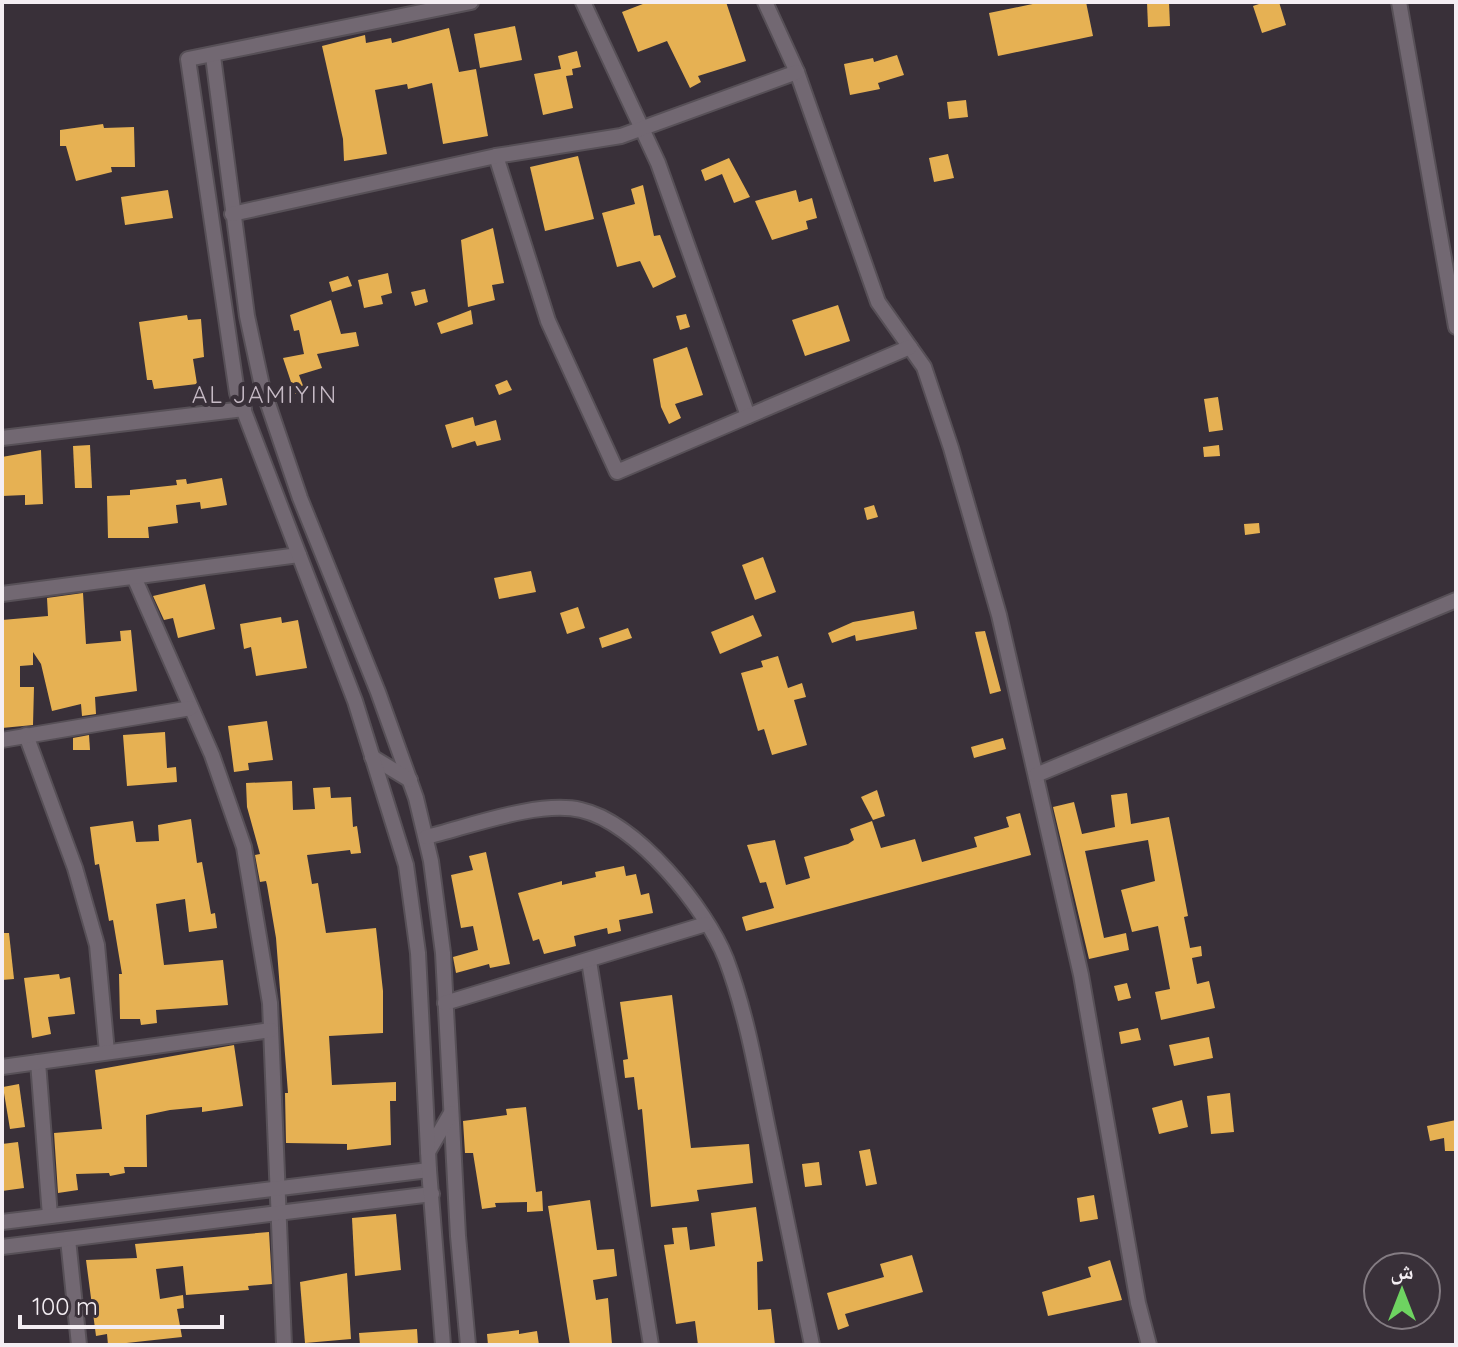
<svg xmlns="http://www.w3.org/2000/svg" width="1458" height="1347" font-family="Quicksand,'Noto Naskh Arabic',sans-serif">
  <rect width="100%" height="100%" fill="#393039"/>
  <g fill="#e6b153">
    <polygon points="648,2 726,2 746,61 698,76 701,82 690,88 667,41 638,52 622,12"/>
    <polygon points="1042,2 1086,2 1093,36 998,56 989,13"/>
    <polygon points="1147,2 1169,2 1170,26 1148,27"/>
    <polygon points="1265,2 1279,2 1286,25 1262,33 1253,6"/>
    <polygon points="515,26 522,60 480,68 474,34"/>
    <polygon points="449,28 459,72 476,69 488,136 443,144 432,83 408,89 407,84 375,90 387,154 344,161 343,139 322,46 365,35 366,43 391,38 392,43"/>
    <polygon points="577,51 581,67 572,69 573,75 566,76 573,108 543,115 534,74 561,69 558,56"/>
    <polygon points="897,55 904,75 878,83 880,89 850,95 844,64 873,58 874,62"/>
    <polygon points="966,100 968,117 949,119 947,102"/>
    <polygon points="103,124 104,128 134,127 135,167 111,167 112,172 76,181 66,146 60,146 60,130"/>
    <polygon points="948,154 954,178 934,182 929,158"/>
    <polygon points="578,156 594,219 545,231 530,167"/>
    <polygon points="729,158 750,197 734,203 722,174 705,181 701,170"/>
    <polygon points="643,185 654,236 660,235 676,277 653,288 640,261 617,267 602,213 635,204 631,189"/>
    <polygon points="168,190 173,218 125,225 121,197"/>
    <polygon points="796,190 799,202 812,198 817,218 806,221 808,229 772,240 755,201"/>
    <polygon points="493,228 504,283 492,285 495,300 468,307 461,240"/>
    <polygon points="388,273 392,293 381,296 383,304 364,308 358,280"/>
    <polygon points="348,276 352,286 332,292 329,282"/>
    <polygon points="425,289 428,302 415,306 411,292"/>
    <polygon points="331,300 341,334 356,332 359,346 317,354 322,368 299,375 305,391 295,394 283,358 304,354 299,330 294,331 290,315"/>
    <polygon points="838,305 850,341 805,356 792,320"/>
    <polygon points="471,310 473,324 441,334 437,323"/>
    <polygon points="686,314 690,327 680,330 676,316"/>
    <polygon points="187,315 188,320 201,319 204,357 193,359 197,384 154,389 152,380 147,380 139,322"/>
    <polygon points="687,347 703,395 675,404 681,418 669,424 661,407 653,359"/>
    <polygon points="507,380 512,390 499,395 495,385"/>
    <polygon points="1218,397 1223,430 1209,432 1204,399"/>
    <polygon points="473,417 475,426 496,420 501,440 477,446 475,441 452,448 445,425"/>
    <polygon points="90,445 92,488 75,488 73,446"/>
    <polygon points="1219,445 1220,456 1204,457 1203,447"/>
    <polygon points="41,450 43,504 25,505 25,495 2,496 2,457"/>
    <polygon points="222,478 227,505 201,509 200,502 176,505 178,523 148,527 149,538 108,538 107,496 130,495 130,490 177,485 176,480 186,479 187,484"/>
    <polygon points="874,505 878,517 867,520 864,508"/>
    <polygon points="1259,523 1260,533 1245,535 1244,524"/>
    <polygon points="763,557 776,592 755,600 742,565"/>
    <polygon points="531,571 536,592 499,599 494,578"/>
    <polygon points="205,584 215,629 178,638 173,618 164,620 153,596"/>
    <polygon points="83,593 86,644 121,641 120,631 131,630 137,691 95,697 96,714 82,716 81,704 52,711 41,664 33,652 33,665 20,666 20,687 34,687 33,725 2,728 2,620 48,616 47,598"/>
    <polygon points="578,607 585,628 567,634 560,613"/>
    <polygon points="914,611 917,629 856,641 855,635 832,643 828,633 853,622"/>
    <polygon points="753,615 762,636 720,654 711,632"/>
    <polygon points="281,617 282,623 298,620 307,668 256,676 251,647 244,649 240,624"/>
    <polygon points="628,628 632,638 602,648 599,638"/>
    <polygon points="985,631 1001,691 990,694 975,632"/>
    <polygon points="778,656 788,688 802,683 806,697 794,700 807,745 772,755 764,729 758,731 741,673 763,667 761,661"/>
    <polygon points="267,721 273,760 248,763 249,770 234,772 228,726"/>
    <polygon points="165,732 167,768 176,767 177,782 127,786 123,735"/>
    <polygon points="89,735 90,750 73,750 73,738"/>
    <polygon points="1003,738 1006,749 974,758 971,747"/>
    <polygon points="292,781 293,810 315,809 313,788 330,787 331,798 351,797 353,827 357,826 361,853 351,854 350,850 307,855 312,884 318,883 326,933 376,928 383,991 383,1033 329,1036 332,1085 396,1082 396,1101 390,1101 391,1145 347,1150 347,1144 286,1143 285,1093 288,1093 276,938 267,885 266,881 260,882 255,855 260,854 247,807 246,783"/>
    <polygon points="877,790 885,816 873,820 861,797"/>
    <polygon points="1127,793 1131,824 1169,817 1188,916 1184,917 1190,948 1201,946 1202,956 1192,958 1197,984 1209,981 1215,1008 1161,1020 1155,992 1170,989 1158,926 1132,932 1121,890 1155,881 1148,840 1085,851 1104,938 1126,933 1129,950 1089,959 1053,807 1074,802 1082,834 1115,827 1111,795"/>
    <polygon points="1020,813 1031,855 746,931 742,917 774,908 766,882 760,883 747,845 775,840 786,885 810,878 804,857 848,844 854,840 850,829 872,821 881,848 915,839 922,862 977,847 974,837 1009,827 1006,817"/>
    <polygon points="191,819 197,863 202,862 211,914 215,913 217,928 189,932 185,899 156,904 164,965 223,960 228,1005 156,1010 157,1023 141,1025 140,1019 120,1019 119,974 122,974 113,920 109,921 99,864 95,865 90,827 133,821 136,842 159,841 158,825"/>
    <polygon points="486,852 510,964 490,968 489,964 456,973 453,957 478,950 473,926 461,928 451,875 473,870 469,856"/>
    <polygon points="624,866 626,876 636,874 641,895 649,893 653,913 619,920 621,931 608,934 607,928 574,936 576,946 544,954 539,939 533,941 518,893 562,881 562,885 596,877 595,872"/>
    <polygon points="2,933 9,933 14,979 2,980"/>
    <polygon points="59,974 60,979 70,977 75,1014 48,1017 51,1034 32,1038 24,978"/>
    <polygon points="1127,983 1131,998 1118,1001 1114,986"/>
    <polygon points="672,995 691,1148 749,1144 753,1183 697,1190 699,1201 651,1207 642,1109 638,1110 634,1077 625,1078 623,1060 628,1059 620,1002"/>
    <polygon points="1138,1028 1141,1040 1121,1044 1119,1032"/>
    <polygon points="1209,1037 1213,1058 1174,1066 1169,1045"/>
    <polygon points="234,1045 243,1106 202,1112 202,1107 170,1110 146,1115 147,1167 124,1167 125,1173 110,1176 109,1173 76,1174 78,1190 58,1193 54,1133 102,1129 95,1070"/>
    <polygon points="19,1084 25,1127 10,1129 3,1087"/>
    <polygon points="1230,1093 1234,1132 1211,1134 1207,1096"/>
    <polygon points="1182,1100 1188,1127 1159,1134 1152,1108"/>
    <polygon points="526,1107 536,1192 542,1191 543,1211 527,1212 527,1202 495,1203 496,1207 482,1209 473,1153 465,1153 463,1121 507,1115 506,1109"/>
    <polygon points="1456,1120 1456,1151 1445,1151 1444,1138 1430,1141 1427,1126"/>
    <polygon points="18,1142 24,1188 2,1191 2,1144"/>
    <polygon points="870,1149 877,1184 866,1186 859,1151"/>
    <polygon points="819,1162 822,1185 805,1187 802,1164"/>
    <polygon points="1094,1195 1098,1219 1080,1222 1077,1198"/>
    <polygon points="590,1200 597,1250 614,1249 617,1276 593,1280 596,1300 608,1298 612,1344 570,1345 548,1206"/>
    <polygon points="756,1207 763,1261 757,1262 758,1310 771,1309 775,1345 698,1345 695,1321 676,1324 664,1245 674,1244 672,1228 687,1227 690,1250 715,1246 711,1213"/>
    <polygon points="396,1214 401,1270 355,1276 352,1218"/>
    <polygon points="269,1232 272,1284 248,1286 249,1290 186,1295 183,1266 156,1269 160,1299 183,1295 184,1308 177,1309 182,1337 108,1345 107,1334 96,1336 86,1260 137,1258 135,1244"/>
    <polygon points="912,1255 923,1292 845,1314 849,1326 838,1330 827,1293 884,1277 880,1264"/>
    <polygon points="1110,1260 1122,1300 1048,1316 1042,1292 1091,1277 1088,1267"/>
    <polygon points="347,1273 351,1339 305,1343 300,1282"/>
    <polygon points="417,1329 418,1345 360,1345 359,1333"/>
    <polygon points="519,1330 519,1334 537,1331 539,1345 488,1345 487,1334"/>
  </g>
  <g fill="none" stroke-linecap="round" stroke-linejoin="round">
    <g stroke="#575057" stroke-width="18">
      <g id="minor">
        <polyline points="583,2 658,163 748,416"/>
        <polyline points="765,2 797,72 878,302 924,367 951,448 999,615 1081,975 1138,1303 1149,1345"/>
        <polyline points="1399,2 1456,327"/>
        <polyline points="213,56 247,316 262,386 300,498 378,692 416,798 431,861 443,953 458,1236 468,1345"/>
        <polyline points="496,156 548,321 617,472 910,347"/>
        <polyline points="232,214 496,156 621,136 797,72"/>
        <polyline points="2,438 244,409"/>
        <polyline points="134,577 212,755 244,847 270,1003 284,1345"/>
        <polyline points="2,594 299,555"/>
        <polyline points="26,735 75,868 97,945 107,1052"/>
        <polyline points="2,740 191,708"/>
        <polyline points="372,757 410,780"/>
        <polyline points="1036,775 1456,600"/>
        <path d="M 426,837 C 468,827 538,800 581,810 C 636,822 706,908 726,959 C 746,1012 756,1069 767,1124 C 782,1198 797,1271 812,1345"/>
        <polyline points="589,961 651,1345"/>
        <polyline points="445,1003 706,924"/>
        <polyline points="38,1062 50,1216"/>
        <polyline points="2,1067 271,1030"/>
        <polyline points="428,1152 451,1113"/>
        <polyline points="2,1222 429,1170"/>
        <polyline points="68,1239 79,1345"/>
        <polyline points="2,1247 432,1194"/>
        <polyline points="443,1345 429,1170 418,953 406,865 355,701 237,393 188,59 471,2"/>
      </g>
    </g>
    <use href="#minor" stroke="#726872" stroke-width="14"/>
  </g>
  <g text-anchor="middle" stroke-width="8" stroke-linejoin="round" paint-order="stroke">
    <g font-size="24" letter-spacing="2" fill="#c6bac5" stroke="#393039">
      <text x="265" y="403">AL JAMIYIN</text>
    </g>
  </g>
  <rect width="1458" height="1347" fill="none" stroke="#f4eef3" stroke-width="8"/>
  <g transform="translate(1402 1291)"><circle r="38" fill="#393039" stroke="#847c83" stroke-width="2"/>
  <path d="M0-6L14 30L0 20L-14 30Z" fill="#6ed361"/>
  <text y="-12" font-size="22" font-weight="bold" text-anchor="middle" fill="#f4eef3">ش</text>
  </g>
  <path d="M20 1315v12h202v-12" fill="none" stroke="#f4eef3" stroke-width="4"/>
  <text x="32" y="1315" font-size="24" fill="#f4eef3" stroke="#393039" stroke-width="6" paint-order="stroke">100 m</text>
</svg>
